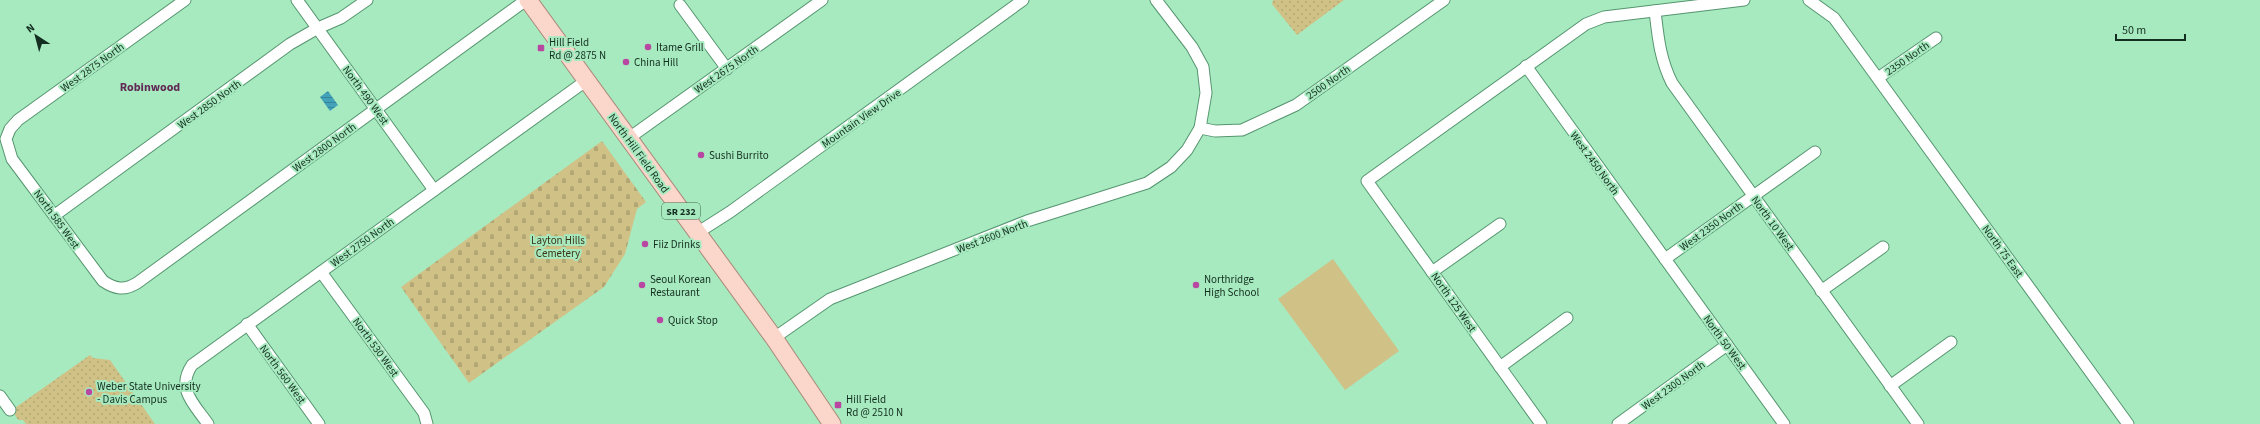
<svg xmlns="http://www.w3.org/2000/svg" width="2260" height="424" font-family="'Source Sans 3',sans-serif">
  <defs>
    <pattern id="grass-dots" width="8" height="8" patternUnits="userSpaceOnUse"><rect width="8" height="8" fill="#d0c287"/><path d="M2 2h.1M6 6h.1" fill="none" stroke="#b2a774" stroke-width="1.8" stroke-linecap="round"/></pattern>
    <pattern id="cemetery-stones" width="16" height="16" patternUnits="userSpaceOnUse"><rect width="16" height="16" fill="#d0c287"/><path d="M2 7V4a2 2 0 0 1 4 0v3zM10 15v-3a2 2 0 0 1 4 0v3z" fill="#b2a774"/></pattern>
    <pattern id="water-rules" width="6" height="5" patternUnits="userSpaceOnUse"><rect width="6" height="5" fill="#42a2b9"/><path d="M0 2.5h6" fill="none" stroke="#368496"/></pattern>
  </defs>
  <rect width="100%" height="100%" fill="#a7eac0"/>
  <g fill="url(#grass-dots)">
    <polygon points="1273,0 1344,0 1297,35 1272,4"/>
    <polygon points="90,355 93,358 110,360 155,424 26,424 23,420 18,420 12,410"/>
  </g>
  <polygon fill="url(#cemetery-stones)" points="602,141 646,202 637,209 625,254 604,287 469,383 401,287"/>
  <polygon fill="#d0c287" points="1333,259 1399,351 1345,390 1278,299"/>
  <polygon fill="url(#water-rules)" points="328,91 338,105 330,111 320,97"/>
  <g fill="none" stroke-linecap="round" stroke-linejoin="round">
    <g stroke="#55956f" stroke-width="13">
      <g id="minor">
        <path d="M 185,0 L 18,120 L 10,129 L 6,139 L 12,159 L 103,281 C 115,289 124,291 137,283 L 526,0"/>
        <polyline points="297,0 434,190"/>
        <polyline points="1809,0 1834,18 2128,424"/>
        <polyline points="680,5 727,69"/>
        <path d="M 1655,11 C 1658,37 1660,59 1672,83 L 1918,424"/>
        <polyline points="1526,66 1784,424"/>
        <polyline points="1878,78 1936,38"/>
        <polyline points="1200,128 1215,131 1242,130 1296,105 1444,0"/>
        <polyline points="629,138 822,0"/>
        <polyline points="55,215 290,44 318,28 341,18 367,0"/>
        <polyline points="697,233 730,212 1023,0"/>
        <polyline points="1665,259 1815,152"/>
        <polyline points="321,272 424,413 427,424"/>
        <polyline points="1432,272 1500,224"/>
        <polyline points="1821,291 1883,247"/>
        <polyline points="247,324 319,424"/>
        <polyline points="774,338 830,299 1027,221 1147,183 1171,167 1187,150 1200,128 1206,93 1203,67 1192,47 1156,0"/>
        <polyline points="1500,367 1567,318"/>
        <polyline points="1890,386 1951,342"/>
        <polyline points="0,396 10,410"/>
        <path d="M 208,424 C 194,404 176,389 192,365 L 587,80"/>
        <polyline points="1541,424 1367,181 1586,24 1604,17 1744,0"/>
        <polyline points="1618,424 1727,345"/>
      </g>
    </g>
    <g stroke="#a98978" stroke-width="19">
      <polyline id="primary" points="528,0 774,338 832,424"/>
    </g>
    <use href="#minor" stroke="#fff" stroke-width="11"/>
    <use href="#primary" stroke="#fbd6cb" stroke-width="17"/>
  </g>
  <g fill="#b947a2" stroke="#a7eac0" stroke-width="1.5">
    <circle cx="648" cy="47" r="4"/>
    <rect x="537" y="44" width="8" height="8" rx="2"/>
    <circle cx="626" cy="62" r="4"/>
    <circle cx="701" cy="155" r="4"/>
    <circle cx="645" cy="244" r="4"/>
    <circle cx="642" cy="285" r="4"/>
    <circle cx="1196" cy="285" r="4"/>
    <circle cx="660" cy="320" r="4"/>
    <circle cx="89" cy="392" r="4"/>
    <rect x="834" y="401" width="8" height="8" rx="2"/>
  </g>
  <g text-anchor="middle" stroke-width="4" stroke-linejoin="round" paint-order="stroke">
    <rect fill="#a7eac0" stroke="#40674f" stroke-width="1" x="662" y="203" width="38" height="16" rx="3"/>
    <g font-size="10" font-weight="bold" fill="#142f1f">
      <text x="681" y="215">SR 232</text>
    </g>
    <g font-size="11" fill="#142f1f" stroke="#a7eac0" text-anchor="start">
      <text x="549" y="46">Hill Field<tspan x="549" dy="13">Rd @ 2875 N</tspan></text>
      <text x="656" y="51">Itame Grill</text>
      <text x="634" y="66">China Hill</text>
      <text x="709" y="159">Sushi Burrito</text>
      <text x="653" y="248">Fiiz Drinks</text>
      <text x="650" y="283">Seoul Korean<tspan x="650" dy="13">Restaurant</tspan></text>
      <text x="1204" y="283">Northridge<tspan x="1204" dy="13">High School</tspan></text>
      <text x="668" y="324">Quick Stop</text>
      <text x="97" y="390">Weber State University<tspan x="97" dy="13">- Davis Campus</tspan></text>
      <text x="846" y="403">Hill Field<tspan x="846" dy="13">Rd @ 2510 N</tspan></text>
    </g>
    <g font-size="11" fill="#142f1f" stroke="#a7eac0">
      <text transform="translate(1907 58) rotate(-35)" y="4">2350 North</text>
      <text transform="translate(92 67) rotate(-36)" y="4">West 2875 North</text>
      <text transform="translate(726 69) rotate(-35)" y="4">West 2675 North</text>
      <text transform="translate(1328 82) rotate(-35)" y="4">2500 North</text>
      <text transform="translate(366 95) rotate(54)" y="4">North 490 West</text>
      <text transform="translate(209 104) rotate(-36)" y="4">West 2850 North</text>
      <text transform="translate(861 118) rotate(-35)" y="4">Mountain View Drive</text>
      <text transform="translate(324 147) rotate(-36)" y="4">West 2800 North</text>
      <text transform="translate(639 153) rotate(54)" y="4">North Hill Field Road</text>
      <text transform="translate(1595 163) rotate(54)" y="4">West 2450 North</text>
      <text transform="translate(57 219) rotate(54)" y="4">North 585 West</text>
      <text transform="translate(1773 223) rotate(54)" y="4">North 10 West</text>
      <text transform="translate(1711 226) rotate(-36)" y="4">West 2350 North</text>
      <text transform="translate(992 236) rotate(-21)" y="4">West 2600 North</text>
      <text transform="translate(362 242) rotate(-36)" y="4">West 2750 North</text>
      <text transform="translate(2003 251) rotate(54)" y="4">North 75 East</text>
      <text transform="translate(1454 302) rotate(55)" y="4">North 125 West</text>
      <text transform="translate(1725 342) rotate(54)" y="4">North 50 West</text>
      <text transform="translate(376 347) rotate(54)" y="4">North 530 West</text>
      <text transform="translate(283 374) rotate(54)" y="4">North 560 West</text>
      <text transform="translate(1673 385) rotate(-36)" y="4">West 2300 North</text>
    </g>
    <g font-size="11" fill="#3b3313" stroke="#a7eac0">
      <text x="558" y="244">Layton Hills<tspan x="558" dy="13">Cemetery</tspan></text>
    </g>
    <g font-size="12" font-weight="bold" fill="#612954" stroke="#a7eac0">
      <text x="150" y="91">Robinwood</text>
    </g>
  </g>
  <g transform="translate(36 36) rotate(324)" stroke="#a7eac0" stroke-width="3" paint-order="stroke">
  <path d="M0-3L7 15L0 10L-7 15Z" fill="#142f1f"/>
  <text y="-6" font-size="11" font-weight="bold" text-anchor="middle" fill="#142f1f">N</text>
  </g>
  <path d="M2116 34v6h69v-6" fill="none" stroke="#142f1f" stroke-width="2"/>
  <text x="2122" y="34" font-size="12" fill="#142f1f" stroke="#a7eac0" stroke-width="3" paint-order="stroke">50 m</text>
</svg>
